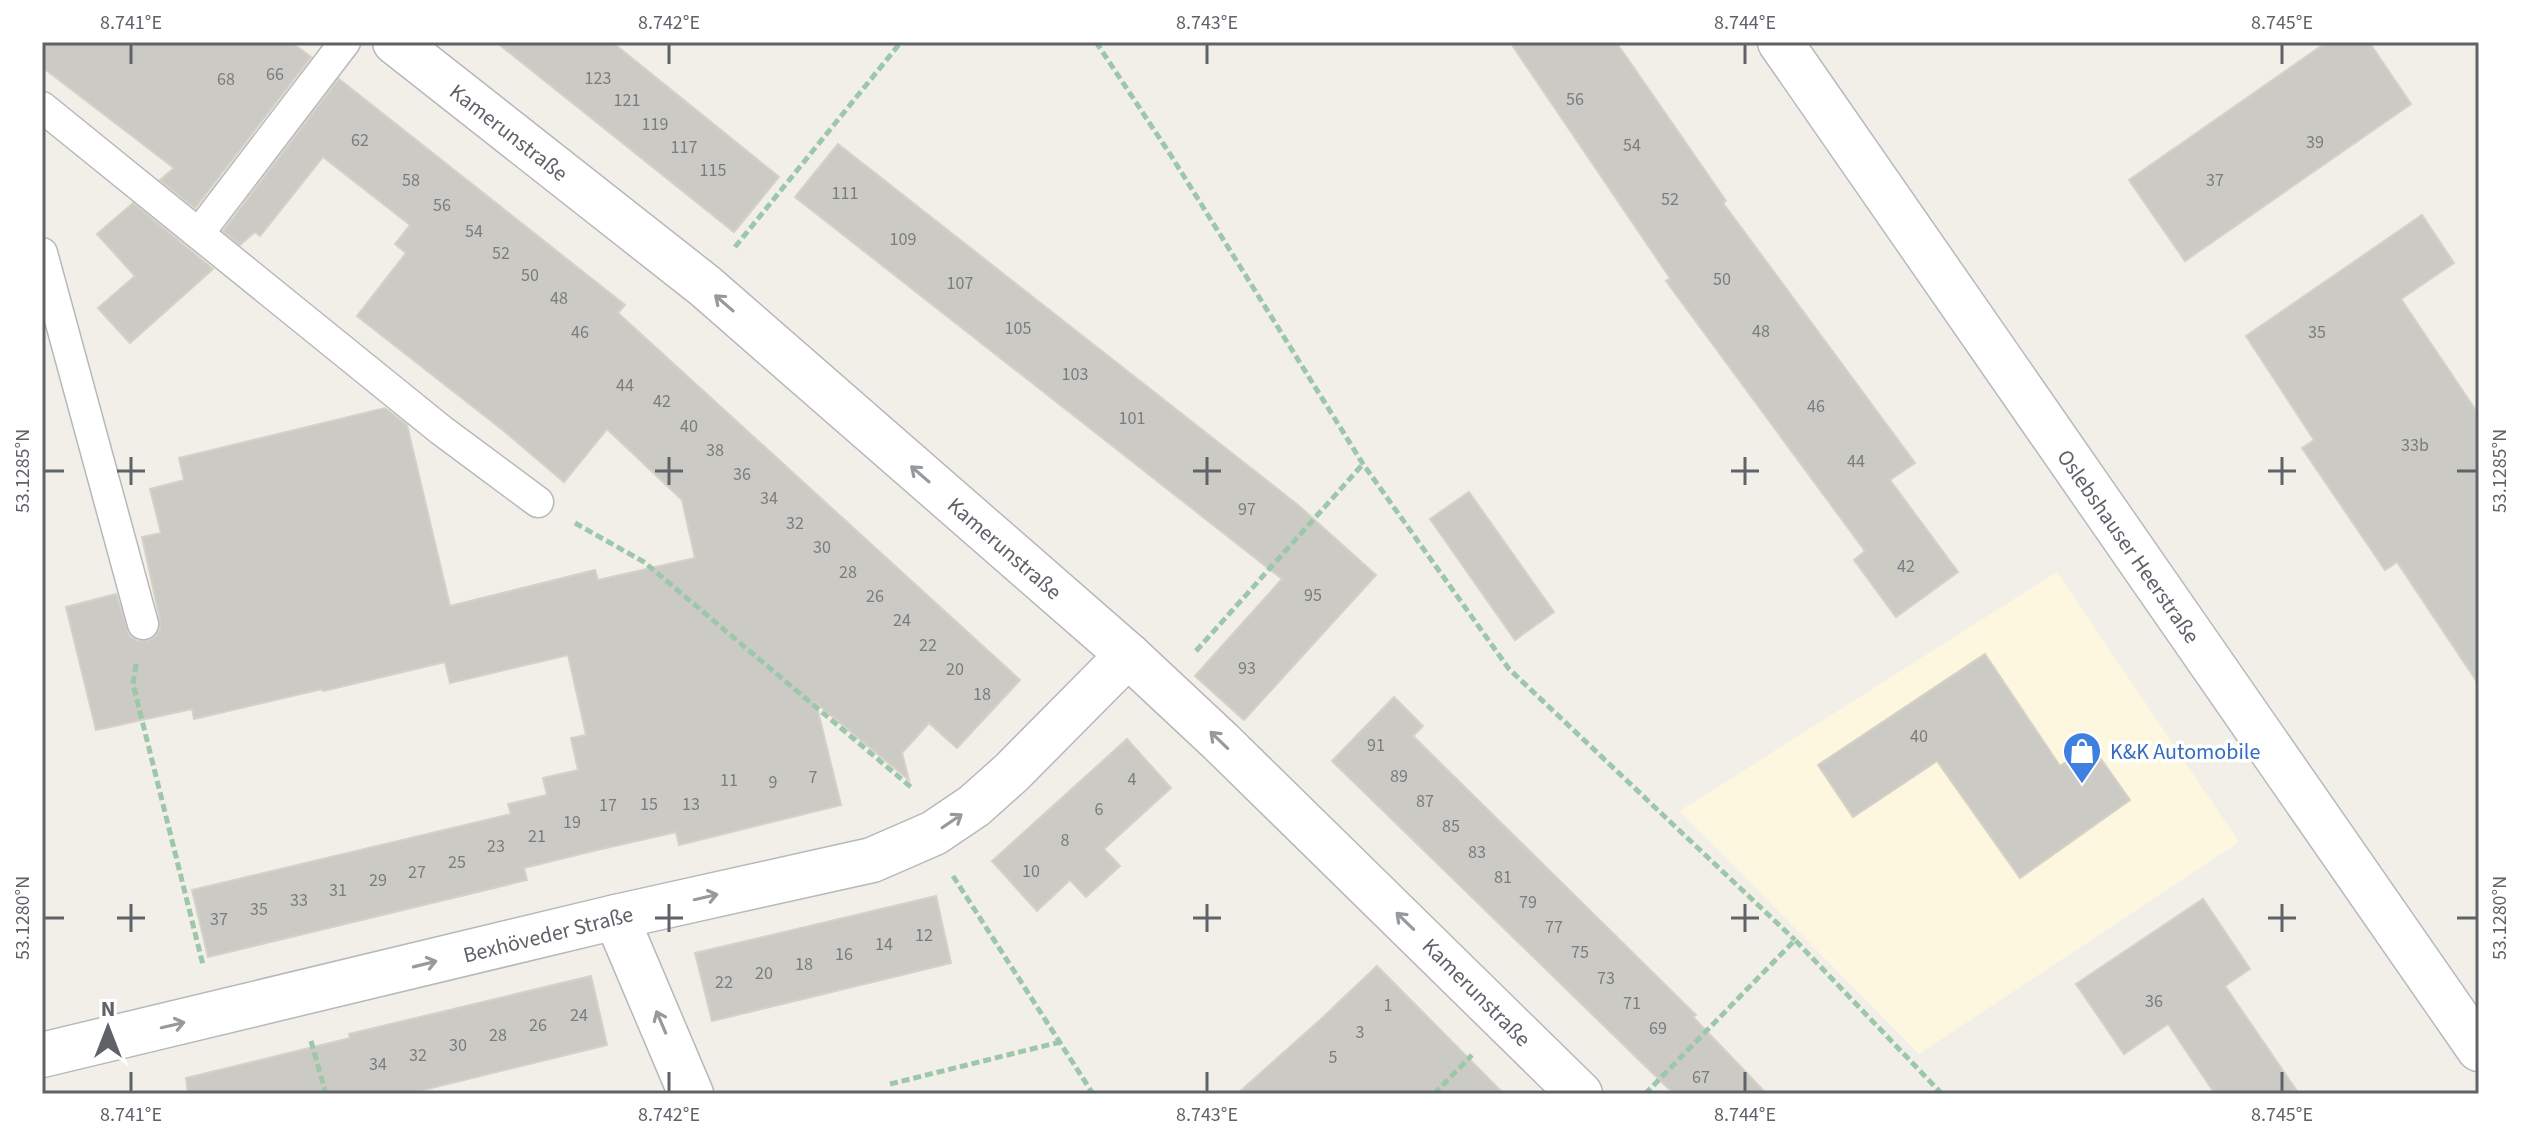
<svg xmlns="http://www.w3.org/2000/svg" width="2521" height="1136" font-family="'Source Sans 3',sans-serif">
  <rect width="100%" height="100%" fill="#f1efe8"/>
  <polygon fill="#fef7e0" points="2057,572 2239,842 1919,1054 1680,811"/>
  <g fill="#cccac5" stroke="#d6d1c6" stroke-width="2">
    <polygon points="42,42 291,42 311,57 195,208 160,180 174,168 42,67"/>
    <polygon points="496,42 612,42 779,177 734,232"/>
    <polygon points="1510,42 1616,42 1726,201 1723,203 1915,463 1890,480 1958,572 1896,617 1854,560 1865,551 1666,281 1670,278"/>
    <polygon points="2327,42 2369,42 2411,104 2185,261 2129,180"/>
    <polygon points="339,79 625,305 618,313 1020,680 957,748 929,723 902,753 909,780 816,703 841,805 679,845 676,832 593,851 524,868 527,880 208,957 192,890 511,814 508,804 547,795 543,778 578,770 571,738 586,735 568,655 450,683 445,662 323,691 322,689 194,719 192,709 96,730 66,607 116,594 130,636 138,641 147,641 156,636 160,628 160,620 142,537 161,533 150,489 184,480 179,458 385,408 407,425 450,606 595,570 598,580 695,558 682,500 607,429 564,482 504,431 357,316 406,253 395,244 410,225 323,157 260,236 255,232 240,245 223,231"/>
    <polygon points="838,144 1298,505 1376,575 1244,720 1195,676 1282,579 795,197"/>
    <polygon points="133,203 213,269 130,343 98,308 135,276 97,234"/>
    <polygon points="2422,215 2454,263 2401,299 2479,415 2479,685 2397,562 2385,570 2302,448 2314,440 2246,336"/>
    <polygon points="1469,492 1554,612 1515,640 1430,519"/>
    <polygon points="1985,654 2060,766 2091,745 2130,800 2020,878 1937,761 1853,817 1818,765"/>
    <polygon points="1394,697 1423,726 1413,736 1696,1015 1693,1017 1767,1094 1674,1094 1332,761"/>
    <polygon points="1127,739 1171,788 1104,849 1120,866 1086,897 1070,880 1037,911 992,861"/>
    <polygon points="936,896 951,963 712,1021 695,953"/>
    <polygon points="2203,899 2250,969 2225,986 2299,1094 2215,1094 2168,1024 2124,1054 2076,984"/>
    <polygon points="1377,966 1504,1094 1237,1094 1320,1020"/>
    <polygon points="591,976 607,1045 407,1094 188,1094 186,1078 350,1038 349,1034"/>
  </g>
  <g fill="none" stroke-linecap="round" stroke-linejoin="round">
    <g stroke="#b5b8bc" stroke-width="33">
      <g id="service">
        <polyline points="42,107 441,430 538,502"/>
        <polyline points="199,233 345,42"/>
        <polyline points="42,253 143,624"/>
      </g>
    </g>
    <g stroke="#b5b8bc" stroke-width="47">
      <g id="minor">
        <polyline points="395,42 705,286 1128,655 1221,742 1580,1094"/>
        <polyline points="616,917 691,1094"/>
        <polyline points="42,1055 616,917 872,860 934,833 974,806 1011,773 1128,655"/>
      </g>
    </g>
    <g stroke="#b6babf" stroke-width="47">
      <polyline id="secondary" points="1780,42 2479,1049"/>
    </g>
    <g stroke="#9cc7a9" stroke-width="5" stroke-dasharray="8 4" stroke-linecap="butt">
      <polyline points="1096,42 1170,154 1363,464 1509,669 1795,940"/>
      <polyline points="735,247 901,42"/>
      <polyline points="575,523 644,562 912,788"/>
      <polyline points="1196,651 1363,464"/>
      <polyline points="136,664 133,684 203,965"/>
      <polyline points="953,876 1093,1094"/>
      <polyline points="311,1041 326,1094"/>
      <polyline points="890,1084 1060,1042"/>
      <polyline points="1434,1094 1472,1055"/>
      <polyline points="1645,1094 1795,940 1942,1094"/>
    </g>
    <use href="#service" stroke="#fff" stroke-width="30"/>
    <use href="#minor" stroke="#fff" stroke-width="44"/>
    <use href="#secondary" stroke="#fff" stroke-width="44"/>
  </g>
  <defs><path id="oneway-shaft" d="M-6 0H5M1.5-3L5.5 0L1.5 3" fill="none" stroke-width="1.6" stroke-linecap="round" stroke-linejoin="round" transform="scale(2)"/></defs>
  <g stroke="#979a9d">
    <use href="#oneway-shaft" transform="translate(724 303) rotate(-139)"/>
    <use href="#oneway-shaft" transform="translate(920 474) rotate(-139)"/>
    <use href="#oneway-shaft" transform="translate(1219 740) rotate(-136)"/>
    <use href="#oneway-shaft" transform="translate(952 821) rotate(-34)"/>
    <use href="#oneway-shaft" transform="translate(706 897) rotate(-13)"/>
    <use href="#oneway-shaft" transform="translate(1405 921) rotate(-136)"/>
    <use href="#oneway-shaft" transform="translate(425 964) rotate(-14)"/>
    <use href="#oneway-shaft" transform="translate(661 1022) rotate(-113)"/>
    <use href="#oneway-shaft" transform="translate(173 1025) rotate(-13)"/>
  </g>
  <path fill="none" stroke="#5f6368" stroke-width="3" d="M 131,44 L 131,64M 669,44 L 669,64M 1207,44 L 1207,64M 1745,44 L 1745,64M 2282,44 L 2282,64M 131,457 L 131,485M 669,457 L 669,485M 1207,457 L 1207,485M 1745,457 L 1745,485M 2282,457 L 2282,485M 44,471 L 64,471M 117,471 L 145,471M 655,471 L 683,471M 1193,471 L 1221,471M 1731,471 L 1759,471M 2268,471 L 2296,471M 2457,471 L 2477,471M 131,904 L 131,932M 669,904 L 669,932M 1207,904 L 1207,932M 1745,904 L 1745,932M 2282,904 L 2282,932M 44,918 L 64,918M 117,918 L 145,918M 655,918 L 683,918M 1193,918 L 1221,918M 1731,918 L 1759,918M 2268,918 L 2296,918M 2457,918 L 2477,918M 131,1072 L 131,1092M 669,1072 L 669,1092M 1207,1072 L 1207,1092M 1745,1072 L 1745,1092M 2282,1072 L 2282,1092"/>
  <defs>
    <g id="shop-pin" transform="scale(2)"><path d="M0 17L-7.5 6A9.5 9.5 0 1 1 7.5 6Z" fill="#3f7fe0" stroke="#fff"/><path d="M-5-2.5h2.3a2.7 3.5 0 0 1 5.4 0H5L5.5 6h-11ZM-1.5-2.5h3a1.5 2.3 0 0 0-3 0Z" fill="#fff"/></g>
  </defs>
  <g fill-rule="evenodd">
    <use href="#shop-pin" x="2082" y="751"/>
  </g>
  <g text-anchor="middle" stroke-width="7" stroke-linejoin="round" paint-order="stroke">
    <g font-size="18" fill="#7a7d7f">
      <text x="275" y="80">66</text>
      <text x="598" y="84">123</text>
      <text x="226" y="85">68</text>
      <text x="1575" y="105">56</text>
      <text x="627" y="106">121</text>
      <text x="655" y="130">119</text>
      <text x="360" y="146">62</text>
      <text x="2315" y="148">39</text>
      <text x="1632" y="151">54</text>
      <text x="684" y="153">117</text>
      <text x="713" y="176">115</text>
      <text x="411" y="186">58</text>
      <text x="2215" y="186">37</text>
      <text x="845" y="199">111</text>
      <text x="1670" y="205">52</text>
      <text x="442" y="211">56</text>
      <text x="474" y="237">54</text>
      <text x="903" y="245">109</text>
      <text x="501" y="259">52</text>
      <text x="530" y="281">50</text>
      <text x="1722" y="285">50</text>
      <text x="960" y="289">107</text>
      <text x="559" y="304">48</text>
      <text x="1018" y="334">105</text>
      <text x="1761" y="337">48</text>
      <text x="580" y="338">46</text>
      <text x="2317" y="338">35</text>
      <text x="1075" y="380">103</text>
      <text x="625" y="391">44</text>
      <text x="662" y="407">42</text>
      <text x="1816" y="412">46</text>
      <text x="1132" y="424">101</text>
      <text x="689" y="432">40</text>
      <text x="2415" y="451">33b</text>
      <text x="715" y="456">38</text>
      <text x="1856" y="467">44</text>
      <text x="742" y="480">36</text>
      <text x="769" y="504">34</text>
      <text x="1247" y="515">97</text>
      <text x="795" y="529">32</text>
      <text x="822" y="553">30</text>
      <text x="1906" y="572">42</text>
      <text x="848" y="578">28</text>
      <text x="1313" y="601">95</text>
      <text x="875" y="602">26</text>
      <text x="902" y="626">24</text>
      <text x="928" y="651">22</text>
      <text x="1247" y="674">93</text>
      <text x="955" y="675">20</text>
      <text x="982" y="700">18</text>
      <text x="1919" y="742">40</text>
      <text x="1376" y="751">91</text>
      <text x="1399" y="782">89</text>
      <text x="813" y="783">7</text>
      <text x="1132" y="785">4</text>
      <text x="729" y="786">11</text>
      <text x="773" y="788">9</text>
      <text x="1425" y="807">87</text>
      <text x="649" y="810">15</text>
      <text x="691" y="810">13</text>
      <text x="608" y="811">17</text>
      <text x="1099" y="815">6</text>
      <text x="572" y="828">19</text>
      <text x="1451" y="832">85</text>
      <text x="537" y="842">21</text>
      <text x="1065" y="846">8</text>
      <text x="496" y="852">23</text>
      <text x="1477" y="858">83</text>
      <text x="457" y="868">25</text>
      <text x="1031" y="877">10</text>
      <text x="417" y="878">27</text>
      <text x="1503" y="883">81</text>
      <text x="378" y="886">29</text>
      <text x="338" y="896">31</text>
      <text x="299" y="906">33</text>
      <text x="1528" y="908">79</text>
      <text x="259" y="915">35</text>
      <text x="219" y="925">37</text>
      <text x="1554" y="933">77</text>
      <text x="924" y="941">12</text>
      <text x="884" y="950">14</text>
      <text x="1580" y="958">75</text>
      <text x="844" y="960">16</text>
      <text x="804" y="970">18</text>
      <text x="764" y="979">20</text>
      <text x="1606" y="984">73</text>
      <text x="724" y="988">22</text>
      <text x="2154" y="1007">36</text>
      <text x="1632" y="1009">71</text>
      <text x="1388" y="1011">1</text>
      <text x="579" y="1021">24</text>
      <text x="538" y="1031">26</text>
      <text x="1658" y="1034">69</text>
      <text x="1360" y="1038">3</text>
      <text x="498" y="1041">28</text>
      <text x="458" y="1051">30</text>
      <text x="418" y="1061">32</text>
      <text x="1333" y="1063">5</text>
      <text x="378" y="1070">34</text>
      <text x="1701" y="1083">67</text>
    </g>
    <g font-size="22" fill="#5f6368" stroke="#fff">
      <text transform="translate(509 132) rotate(38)" y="8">Kamerunstraße</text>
      <text transform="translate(2129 546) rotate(55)" y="8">Oslebshauser Heerstraße</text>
      <text transform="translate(1005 548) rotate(41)" y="8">Kamerunstraße</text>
      <text transform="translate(548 934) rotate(-14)" y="8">Bexhöveder Straße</text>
      <text transform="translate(1477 992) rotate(45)" y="8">Kamerunstraße</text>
    </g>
    <g font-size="22" fill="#366cbe" stroke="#fff" text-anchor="start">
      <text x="2110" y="759">K&amp;K Automobile</text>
    </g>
  </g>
  <rect width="2521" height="1136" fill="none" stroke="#ffffff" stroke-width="88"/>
  <g transform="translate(108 1028)" stroke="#ffffff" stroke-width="6" paint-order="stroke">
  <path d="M0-6L14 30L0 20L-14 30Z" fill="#5f6368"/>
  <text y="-12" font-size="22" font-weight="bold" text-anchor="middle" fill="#5f6368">N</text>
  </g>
  <rect x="44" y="44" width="2433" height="1048" fill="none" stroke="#5f6368" stroke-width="3"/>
  <g font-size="20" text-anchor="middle" fill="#5f6368">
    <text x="131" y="29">8.741°E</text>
    <text x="669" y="29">8.742°E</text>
    <text x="1207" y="29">8.743°E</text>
    <text x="1745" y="29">8.744°E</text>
    <text x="2282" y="29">8.745°E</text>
    <text transform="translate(22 471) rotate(-90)" y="7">53.1285°N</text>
    <text transform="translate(2499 471) rotate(-90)" y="7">53.1285°N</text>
    <text transform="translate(22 918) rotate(-90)" y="7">53.1280°N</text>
    <text transform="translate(2499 918) rotate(-90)" y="7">53.1280°N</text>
    <text x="131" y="1121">8.741°E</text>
    <text x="669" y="1121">8.742°E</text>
    <text x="1207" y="1121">8.743°E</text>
    <text x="1745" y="1121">8.744°E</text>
    <text x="2282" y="1121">8.745°E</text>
  </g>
</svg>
